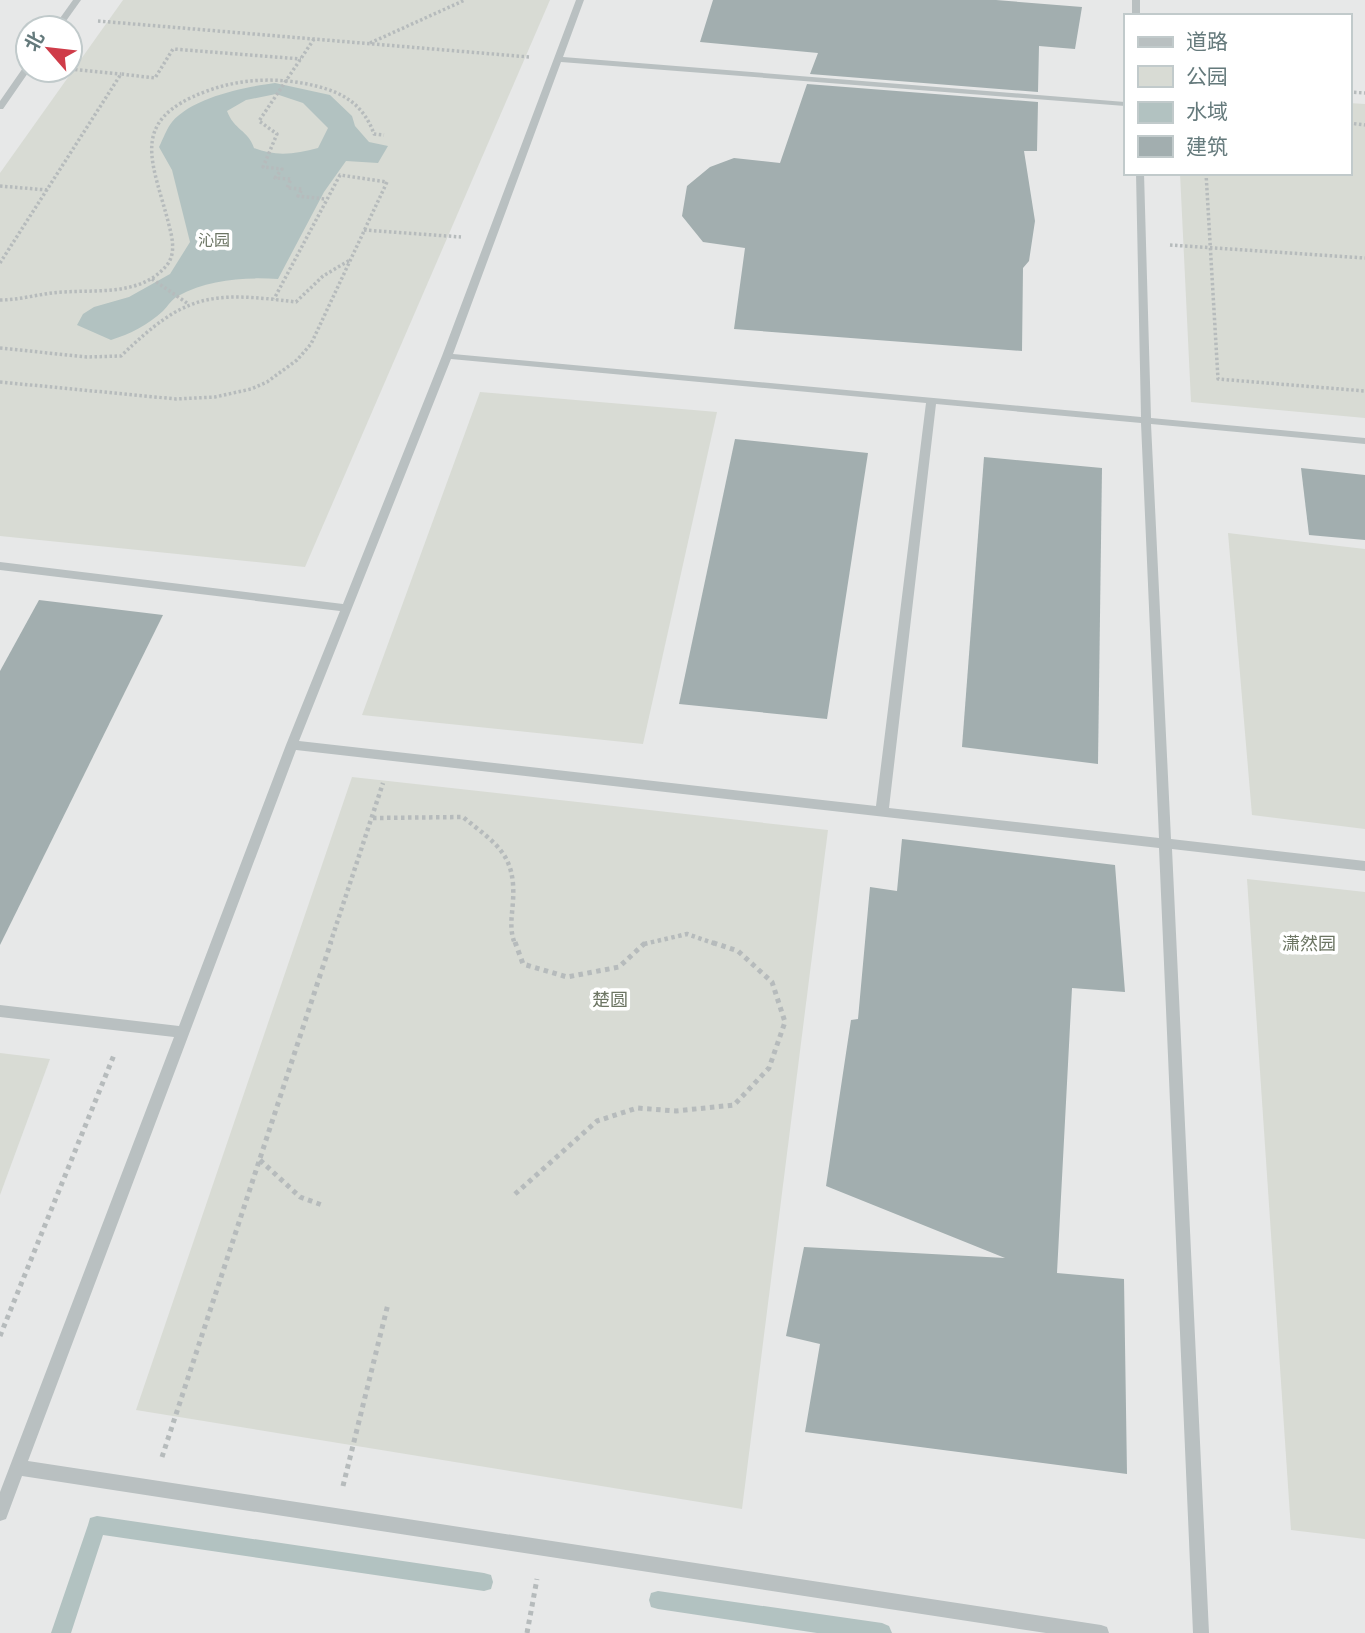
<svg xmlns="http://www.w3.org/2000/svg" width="1365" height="1633" font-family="'Work Sans','Noto Sans SC',sans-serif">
  <rect width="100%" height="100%" fill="#f7f6f4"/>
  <path fill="#e7e8e8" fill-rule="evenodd" d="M 0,0 L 1365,0 L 1365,1633 L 0,1633 ZM 1125,16 L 1349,16 L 1349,173 L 1125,173 ZM 28,28 L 70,28 L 70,70 L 28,70 Z"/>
  <g fill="#d8dbd4">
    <polygon points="123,0 550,0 305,567 0,536 0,173"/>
    <polygon points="1349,103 1365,104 1365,418 1191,402 1180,173 1349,173"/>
    <polygon points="480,392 717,412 643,744 362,715"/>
    <polygon points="1228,533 1365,549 1365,829 1252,815"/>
    <polygon points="352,777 828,830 742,1509 136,1410"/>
    <polygon points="1247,879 1365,892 1365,1539 1291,1530"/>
    <polygon points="0,1053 50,1059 0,1195"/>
  </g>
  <path fill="#b2c2c1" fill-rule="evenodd" d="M 275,83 L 330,95 L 352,116 L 355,126 L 369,142 L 388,146 L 378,163 L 346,161 L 324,192 L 278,279 C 245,277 208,279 178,296 C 172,299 168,306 163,311 C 148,325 130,334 111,340 L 77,325 L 83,314 L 94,307 L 129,297 L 170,274 L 190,242 L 172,170 L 159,147 C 163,139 167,128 172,122 C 193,97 245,87 275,83 ZM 276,94 L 303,103 L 328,128 L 318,148 C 296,154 276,157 254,148 C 248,130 234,130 227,111 L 246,100 Z"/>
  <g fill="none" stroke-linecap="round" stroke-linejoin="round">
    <g fill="#b2c2c1" fill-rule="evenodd">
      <polygon points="97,1516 484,1573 491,1575 493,1582 491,1589 484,1591 103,1535 71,1633 51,1633 88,1525 90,1518"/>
      <polygon points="658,1591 882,1623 889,1626 892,1633 817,1633 658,1609 651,1607 649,1600 651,1593"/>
    </g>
  </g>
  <g fill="#a2aeaf">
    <polygon points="713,0 996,0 1082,7 1075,49 1039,46 1038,92 810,74 818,53 700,42"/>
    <polygon points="807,84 1038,102 1037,151 1024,151 1035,221 1029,261 1023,268 1022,351 734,329 745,248 703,242 682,216 687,186 710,167 734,158 780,163"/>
    <polygon points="735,439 868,453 827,719 679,704"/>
    <polygon points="984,457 1102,468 1098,764 962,747"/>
    <polygon points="1301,468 1365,475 1365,540 1309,535"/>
    <polygon points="39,600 163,615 0,945 0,671"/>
    <polygon points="902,839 1115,865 1125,992 1072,988 1057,1273 1124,1279 1127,1474 805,1432 820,1344 786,1336 804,1247 1005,1258 826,1186 851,1020 858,1019 870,887 897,891"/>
  </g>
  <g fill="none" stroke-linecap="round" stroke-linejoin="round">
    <g stroke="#b6bbbc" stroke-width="3.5" stroke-dasharray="2.5 2.5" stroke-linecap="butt">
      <polyline points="98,21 529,57"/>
      <polyline points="314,39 259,121 277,134 263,167 282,169 275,178 291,179 287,188 302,189 298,196 325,199"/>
      <polyline points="370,43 465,0"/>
      <polyline points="70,69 121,74"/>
      <polyline points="1349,92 1365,93"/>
      <polyline points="1349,123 1365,125"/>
      <polyline points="1206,173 1218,379 1365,391"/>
      <polyline points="0,186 47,190"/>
      <polyline points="364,230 461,237"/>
      <polyline points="1170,245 1365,258"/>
      <polyline points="0,263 121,74 155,78 173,49 301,59"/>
      <polyline points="152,279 187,303"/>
      <path d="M 0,300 C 18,300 35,295 52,293 C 90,288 139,299 167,265 C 175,255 173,241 170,229 C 154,163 125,121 207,91 C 242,78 280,77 316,86 C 345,93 364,106 374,134 L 384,135"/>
      <path d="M 0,348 L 87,357 L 121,356 C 185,294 209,291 296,302 L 323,276 L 350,260"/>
      <polyline points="0,382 176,399 215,397 251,389 267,382 297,360 311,344 387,182 340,175 274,299"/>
    </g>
    <g stroke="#b6bbbc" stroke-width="4.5" stroke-dasharray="3.5 3.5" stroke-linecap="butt">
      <path d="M 373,818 L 463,817 C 496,844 516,854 513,901 C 512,917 509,929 515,944"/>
      <polyline points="330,944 383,783"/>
      <polyline points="644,944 687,934 716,944"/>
    </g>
    <g stroke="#b6bbbc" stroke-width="5" stroke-dasharray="4.5 4.5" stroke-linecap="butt">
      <polyline points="515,942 523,964 567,977 619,967 646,942"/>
      <polyline points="260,1160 300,1197 322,1205"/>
      <polyline points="515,1194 597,1121 637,1108 676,1111 734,1105 769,1068 785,1022 772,982 738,951 711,942"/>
      <polyline points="0,1336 114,1055"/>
      <polyline points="162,1457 331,942"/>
      <polyline points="343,1486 388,1304"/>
      <polyline points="527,1633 537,1579"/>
    </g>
    <g fill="#b9c0c1" fill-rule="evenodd">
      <polygon points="73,0 81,0 61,28 53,28"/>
      <path d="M 576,0 L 584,0 L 563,57 L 1125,102 L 1125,106 L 561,62 L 453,354 L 1141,417 L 1136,173 L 1144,173 L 1151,418 L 1365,438 L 1365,444 L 1151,424 L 1171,839 L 1365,861 L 1365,871 L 1172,849 L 1209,1633 L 1193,1633 L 1159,848 L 296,750 L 28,1461 L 1101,1625 L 1107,1627 L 1109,1633 L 1046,1633 L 22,1476 L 6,1519 L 0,1521 L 0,1492 L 174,1037 L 0,1017 L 0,1005 L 179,1026 L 286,745 L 340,611 L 0,570 L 0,562 L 343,604 L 442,356 ZM 451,359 L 926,403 L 876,806 L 299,741 ZM 936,404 L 1141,423 L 1159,838 L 889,808 Z"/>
      <rect x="1132" y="0" width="8" height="16"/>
      <polygon points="25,65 28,65 28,70 30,70 3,109 0,109 0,101"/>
    </g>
  </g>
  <g text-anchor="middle" stroke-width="7" stroke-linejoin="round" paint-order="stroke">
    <g font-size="16" fill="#6c7563" stroke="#fff">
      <text x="214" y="246">沁园</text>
    </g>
    <g font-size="18" fill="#6c7563" stroke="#fff">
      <text x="1309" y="950">潇然园</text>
      <text x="610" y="1006">楚圆</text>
    </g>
  </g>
  <rect x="1124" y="14" width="228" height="161" fill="#ffffff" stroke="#c1cacb" stroke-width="2"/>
  <rect x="1138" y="37" width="35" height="10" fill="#b9c0c1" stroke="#c1cacb" stroke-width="2"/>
  <text x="1186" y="49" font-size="21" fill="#657a7c">道路</text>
  <rect x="1138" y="66" width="35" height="21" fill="#d8dbd4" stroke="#c1cacb" stroke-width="2"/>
  <text x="1186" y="84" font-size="21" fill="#657a7c">公园</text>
  <rect x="1138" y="102" width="35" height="21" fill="#b2c2c1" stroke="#c1cacb" stroke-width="2"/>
  <text x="1186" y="119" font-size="21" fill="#657a7c">水域</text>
  <rect x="1138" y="136" width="35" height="21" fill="#a2aeaf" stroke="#c1cacb" stroke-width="2"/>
  <text x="1186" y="154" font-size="21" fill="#657a7c">建筑</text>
  <g transform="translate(49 49) rotate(298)"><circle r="33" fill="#ffffff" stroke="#c1cacb" stroke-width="2"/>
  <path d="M0-5L12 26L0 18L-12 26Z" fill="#cf3c49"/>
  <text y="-10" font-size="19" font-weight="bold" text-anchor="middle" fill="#657a7c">北</text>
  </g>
</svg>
